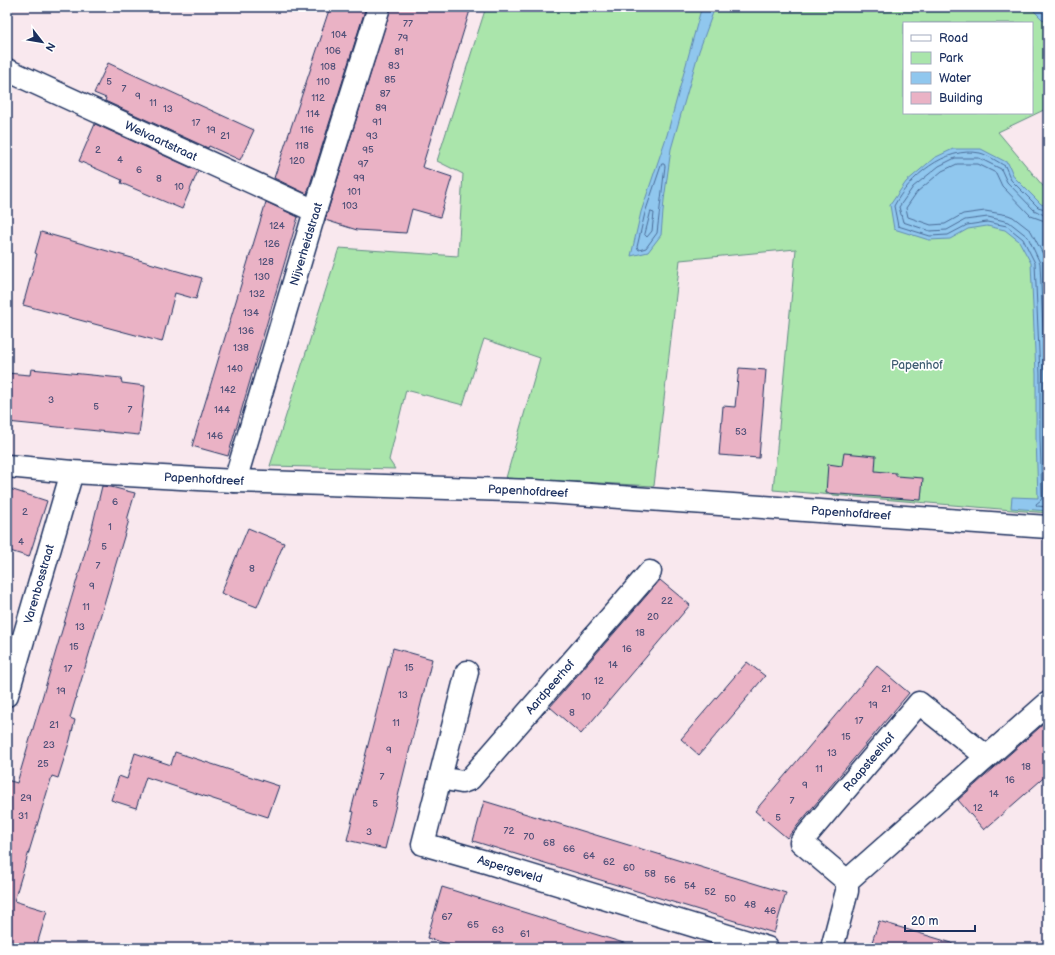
<svg xmlns="http://www.w3.org/2000/svg" width="1055" height="955" font-family="'Balsamiq Sans',sans-serif">
  <rect width="100%" height="100%" fill="#f9e8ee"/>
  <filter id="ink" filterUnits="userSpaceOnUse"><feTurbulence type="fractalNoise" baseFrequency=".025" numOctaves="2"/><feDisplacementMap in="SourceGraphic" scale="8" xChannelSelector="R" yChannelSelector="G"/><feConvolveMatrix kernelMatrix="1 2 1 2 8 2 1 2 1" color-interpolation-filters="sRGB"/></filter>
  <g filter="url(#ink)">
    <path fill="#aae5ab" stroke="#628a84" fill-rule="evenodd" d="M 486,7 L 1048,7 L 1048,108 L 998,132 L 1048,192 L 1048,513 L 773,490 L 796,249 L 680,260 L 654,486 L 506,478 L 540,358 L 484,339 L 463,405 L 406,390 L 389,460 L 395,469 L 270,466 L 339,248 L 458,256 L 463,174 L 437,161 ZM 904,23 L 1032,23 L 1032,113 L 904,113 Z"/>
    <g fill="#90c7ee" stroke="#618ab4">
      <polygon points="703,7 715,7 699,51 671,149 664,200 661,235 648,252 631,256 641,212 667,135 700,13"/>
      <polygon points="1030,7 1048,7 1048,25"/>
      <polygon points="953,149 981,149 1008,163 1014,177 1041,204 1048,207 1048,511 1011,508 1012,497 1038,498 1036,438 1036,374 1031,263 1019,241 1005,230 987,226 968,229 950,239 929,240 894,229 890,205 906,182 934,158"/>
    </g>
    <g fill="none" stroke-linecap="round" stroke-linejoin="round">
      <g stroke="#4a6c98" stroke-width="1">
        <polygon points="662,164 664,164 665,166 657,233 646,248 639,250 637,247 645,213"/>
        <path d="M 1048,210 L 1038,207 L 1011,180 L 1005,166 C 998,162 988,155 980,153 C 945,146 909,177 894,206 L 898,226 L 930,236 L 948,235 L 967,225 L 987,222 L 1007,226 L 1023,239 L 1035,263 L 1040,374 L 1040,437 L 1042,497 L 1041,500 L 1036,504 L 1037,506 L 1048,507"/>
        <polygon points="651,212 654,213 652,231 647,237 645,235"/>
        <polyline points="1048,215 1044,215 1034,210 1007,182 1001,169 979,158 955,158 939,166 913,187 899,207 903,222 930,231 947,230 965,220 988,217 1009,222 1028,237 1040,263 1045,374 1045,437 1047,500 1048,502"/>
        <polyline points="1048,221 1042,220 1031,216 1002,186 996,173 978,164 957,164 942,171 917,192 906,208 908,217 931,225 945,224 963,214 985,211 1008,215 1013,217 1031,231 1045,258 1048,310"/>
      </g>
    </g>
    <g fill="#eab2c5" stroke="#1b2f5e">
      <polygon points="330,7 366,7 307,194 274,178 322,35 321,34"/>
      <polygon points="391,7 471,7 422,167 452,177 440,217 412,209 406,233 357,230 325,220"/>
      <polygon points="108,63 254,130 240,160 209,146 208,148 105,101 106,98 94,93"/>
      <polygon points="95,124 198,171 182,209 121,183 122,180 79,161"/>
      <polygon points="266,202 298,217 228,456 192,446"/>
      <polygon points="41,232 202,278 196,299 175,293 162,342 23,305 37,254 35,253"/>
      <polygon points="739,368 766,370 759,458 719,455 723,406 735,407"/>
      <polygon points="31,369 121,378 122,383 145,386 139,435 7,422 7,373 30,375"/>
      <polygon points="844,453 876,456 875,471 896,473 896,476 923,478 921,500 826,493 828,464 842,466"/>
      <polygon points="102,486 111,487 135,493 127,520 129,520 70,718 75,720 70,740 58,778 52,776 14,901 47,911 36,948 7,948 7,780 17,783 91,532"/>
      <polygon points="7,488 47,501 29,557 7,550"/>
      <polygon points="248,528 284,543 257,607 221,593"/>
      <polygon points="660,580 690,605 581,734 550,707"/>
      <polygon points="393,648 432,659 385,849 347,840 354,812 351,811"/>
      <polygon points="747,662 765,676 745,700 746,700 699,755 681,739"/>
      <polygon points="877,666 909,693 787,838 755,811"/>
      <polygon points="1048,720 1048,774 984,830 958,800"/>
      <polygon points="175,752 279,786 268,817 146,777 136,808 111,800 119,776 127,779 135,753 171,765"/>
      <polygon points="484,801 786,893 774,933 473,841"/>
      <polygon points="442,887 627,944 627,948 462,948 427,938"/>
      <polygon points="879,921 952,943 951,948 870,948"/>
    </g>
    <g fill="none" stroke-linecap="round" stroke-linejoin="round">
      <g stroke="#1b2f5e" stroke-width="25">
        <g id="minor">
          <polyline points="7,70 315,211"/>
          <polyline points="7,466 72,472 235,481 534,491 1048,527"/>
          <polyline points="235,481 315,211 379,7"/>
          <polyline points="467,672 423,844 486,862 767,948"/>
          <polyline points="7,695 72,472"/>
          <polyline points="440,778 462,782 470,779 650,572"/>
          <polyline points="847,881 801,842 919,703 987,757"/>
          <polyline points="832,948 847,891 847,881 1048,703"/>
        </g>
      </g>
      <use href="#minor" stroke="#fff" stroke-width="22"/>
    </g>
  </g>
  <g text-anchor="middle" stroke-width="3.5" stroke-linejoin="round" paint-order="stroke">
    <g font-size="10" fill="#4f5078">
      <text x="408" y="27">77</text>
      <text x="339" y="38">104</text>
      <text x="403" y="41">79</text>
      <text x="333" y="54">106</text>
      <text x="399" y="55">81</text>
      <text x="394" y="69">83</text>
      <text x="328" y="70">108</text>
      <text x="390" y="83">85</text>
      <text x="109" y="85">5</text>
      <text x="323" y="85">110</text>
      <text x="124" y="92">7</text>
      <text x="385" y="97">87</text>
      <text x="138" y="99">9</text>
      <text x="318" y="101">112</text>
      <text x="153" y="106">11</text>
      <text x="381" y="111">89</text>
      <text x="168" y="112">13</text>
      <text x="313" y="117">114</text>
      <text x="377" y="125">91</text>
      <text x="196" y="126">17</text>
      <text x="211" y="133">19</text>
      <text x="307" y="133">116</text>
      <text x="225" y="139">21</text>
      <text x="372" y="139">93</text>
      <text x="302" y="149">118</text>
      <text x="98" y="153">2</text>
      <text x="368" y="153">95</text>
      <text x="120" y="163">4</text>
      <text x="297" y="164">120</text>
      <text x="363" y="167">97</text>
      <text x="139" y="173">6</text>
      <text x="359" y="181">99</text>
      <text x="159" y="182">8</text>
      <text x="179" y="190">10</text>
      <text x="354" y="195">101</text>
      <text x="350" y="209">103</text>
      <text x="277" y="229">124</text>
      <text x="272" y="247">126</text>
      <text x="266" y="265">128</text>
      <text x="262" y="280">130</text>
      <text x="257" y="297">132</text>
      <text x="251" y="316">134</text>
      <text x="246" y="334">136</text>
      <text x="241" y="351">138</text>
      <text x="235" y="372">140</text>
      <text x="228" y="393">142</text>
      <text x="51" y="403">3</text>
      <text x="96" y="410">5</text>
      <text x="130" y="413">7</text>
      <text x="222" y="413">144</text>
      <text x="741" y="435">53</text>
      <text x="215" y="439">146</text>
      <text x="115" y="505">6</text>
      <text x="25" y="515">2</text>
      <text x="110" y="530">1</text>
      <text x="21" y="545">4</text>
      <text x="104" y="550">5</text>
      <text x="98" y="569">7</text>
      <text x="252" y="572">8</text>
      <text x="92" y="589">9</text>
      <text x="667" y="604">22</text>
      <text x="86" y="610">11</text>
      <text x="653" y="620">20</text>
      <text x="80" y="630">13</text>
      <text x="640" y="636">18</text>
      <text x="74" y="650">15</text>
      <text x="627" y="652">16</text>
      <text x="613" y="668">14</text>
      <text x="409" y="671">15</text>
      <text x="68" y="672">17</text>
      <text x="599" y="684">12</text>
      <text x="886" y="692">21</text>
      <text x="61" y="694">19</text>
      <text x="403" y="698">13</text>
      <text x="586" y="700">10</text>
      <text x="873" y="708">19</text>
      <text x="572" y="716">8</text>
      <text x="859" y="724">17</text>
      <text x="396" y="726">11</text>
      <text x="54" y="728">21</text>
      <text x="846" y="740">15</text>
      <text x="49" y="748">23</text>
      <text x="389" y="753">9</text>
      <text x="832" y="756">13</text>
      <text x="43" y="767">25</text>
      <text x="1026" y="770">18</text>
      <text x="819" y="772">11</text>
      <text x="382" y="780">7</text>
      <text x="1010" y="783">16</text>
      <text x="805" y="788">9</text>
      <text x="994" y="797">14</text>
      <text x="26" y="801">29</text>
      <text x="792" y="804">7</text>
      <text x="375" y="807">5</text>
      <text x="978" y="811">12</text>
      <text x="23" y="819">31</text>
      <text x="778" y="821">5</text>
      <text x="509" y="834">72</text>
      <text x="369" y="835">3</text>
      <text x="529" y="840">70</text>
      <text x="549" y="846">68</text>
      <text x="569" y="852">66</text>
      <text x="589" y="859">64</text>
      <text x="609" y="865">62</text>
      <text x="629" y="871">60</text>
      <text x="650" y="877">58</text>
      <text x="670" y="883">56</text>
      <text x="690" y="889">54</text>
      <text x="710" y="895">52</text>
      <text x="730" y="902">50</text>
      <text x="750" y="908">48</text>
      <text x="770" y="914">46</text>
      <text x="447" y="920">67</text>
      <text x="473" y="928">65</text>
      <text x="498" y="933">63</text>
      <text x="525" y="937">61</text>
    </g>
    <g font-size="12" fill="#1b2f5e" stroke="#fff">
      <text transform="translate(161 141) rotate(25)" y="4">Welvaartstraat</text>
      <text transform="translate(306 244) rotate(-73)" y="4">Nijverheidstraat</text>
      <text transform="translate(204 479) rotate(3)" y="4">Papenhofdreef</text>
      <text transform="translate(528 491) rotate(3)" y="4">Papenhofdreef</text>
      <text transform="translate(851 513) rotate(4)" y="4">Papenhofdreef</text>
      <text transform="translate(39 584) rotate(-74)" y="4">Varenbosstraat</text>
      <text transform="translate(550 687) rotate(-49)" y="4">Aardpeerhof</text>
      <text transform="translate(869 762) rotate(-50)" y="4">Raapsteelhof</text>
      <text transform="translate(510 869) rotate(17)" y="4">Aspergeveld</text>
    </g>
    <g font-size="12" fill="#3f5c71" stroke="#fff">
      <text x="917" y="369">Papenhof</text>
    </g>
  </g>
  <rect width="1055" height="955" fill="none" stroke="#fff" stroke-width="24"/>
  <rect x="12" y="12" width="1031" height="931" fill="none" stroke="#1b2f5e" stroke-width="1.5" filter="url(#ink)"/>
  <rect x="903" y="22" width="130" height="92" fill="#ffffff" stroke="#a4acbf"/>
  <rect x="911" y="35" width="20" height="6" fill="#ffffff" stroke="#a4acbf"/>
  <text x="939" y="42" font-size="12" fill="#1b2f5e">Road</text>
  <rect x="911" y="52" width="20" height="12" fill="#aae5ab" stroke="#a4acbf"/>
  <text x="939" y="62" font-size="12" fill="#1b2f5e">Park</text>
  <rect x="911" y="72" width="20" height="12" fill="#90c7ee" stroke="#a4acbf"/>
  <text x="939" y="82" font-size="12" fill="#1b2f5e">Water</text>
  <rect x="911" y="92" width="20" height="12" fill="#eab2c5" stroke="#a4acbf"/>
  <text x="939" y="102" font-size="12" fill="#1b2f5e">Building</text>
  <g transform="translate(42 42) rotate(121)" stroke="#ffffff" stroke-width="3" paint-order="stroke">
  <path d="M0-3L7 15L0 10L-7 15Z" fill="#1b2f5e"/>
  <text y="-6" font-size="11" font-weight="bold" text-anchor="middle" fill="#1b2f5e">N</text>
  </g>
  <path d="M905 925v6h70v-6" fill="none" stroke="#1b2f5e" stroke-width="2"/>
  <text x="911" y="925" font-size="12" fill="#1b2f5e" stroke="#ffffff" stroke-width="3" paint-order="stroke">20 m</text>
</svg>
